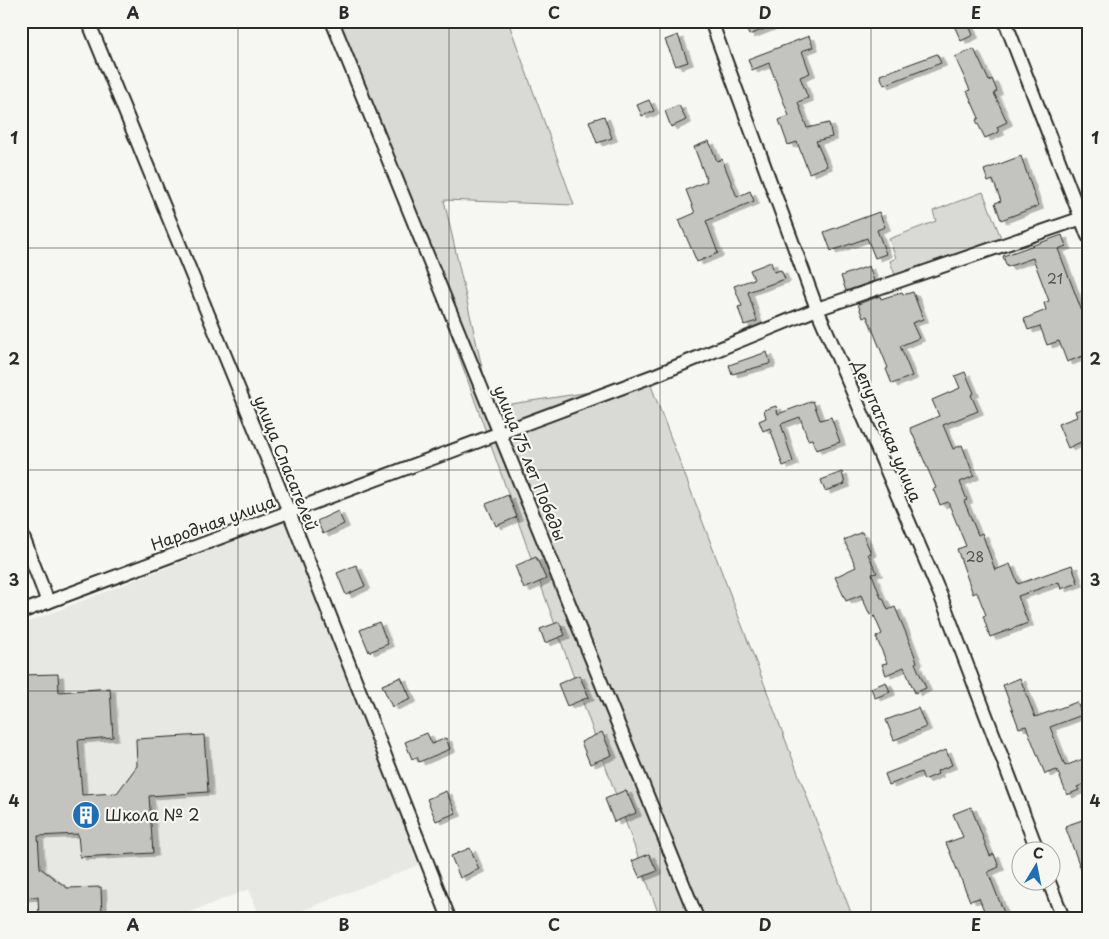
<svg xmlns="http://www.w3.org/2000/svg" width="1109" height="939" font-family="'Playpen Sans',sans-serif">
  <defs>
    <filter id="shadow"><feDropShadow dx="5.5" dy="3" stdDeviation="0" flood-color="#0004"/></filter>
  </defs>
  <rect width="100%" height="100%" fill="#f6f6f2"/>
  <filter id="ink" filterUnits="userSpaceOnUse"><feTurbulence type="fractalNoise" baseFrequency=".02" numOctaves="2"/><feDisplacementMap in="SourceGraphic" scale="10" xChannelSelector="R" yChannelSelector="G"/><feConvolveMatrix kernelMatrix="1 2 1 2 8 2 1 2 1" color-interpolation-filters="sRGB"/></filter>
  <g filter="url(#ink)">
    <polygon fill="#e7e7e3" points="285,521 421,864 283,918 260,918 249,889 175,918 21,918 21,625"/>
    <g fill="#d9d9d5" stroke="#828280">
      <polygon points="339,21 508,21 574,205 444,200 491,407 650,383 853,918 660,918"/>
      <polygon points="983,192 1001,238 895,275 890,261 896,258 889,239 936,221 933,211"/>
    </g>
    <g fill="#c3c3c0" stroke="#2b2b2b" filter="url(#shadow)">
      <polygon points="743,21 782,21 782,22 749,35"/>
      <polygon points="952,21 967,21 973,35 961,41"/>
      <polygon points="678,35 688,62 676,66 665,40"/>
      <polygon points="809,36 813,47 802,51 810,73 800,77 808,98 798,102 807,128 829,123 832,137 816,141 827,166 809,173 797,142 788,145 779,120 789,116 769,63 752,70 748,59"/>
      <polygon points="974,49 989,81 992,79 997,91 994,93 1007,122 997,127 999,132 985,138 976,120 979,118 967,91 970,90 955,57"/>
      <polygon points="937,54 941,63 884,85 880,75"/>
      <polygon points="649,100 654,111 642,116 637,105"/>
      <polygon points="679,105 686,120 671,127 665,111"/>
      <polygon points="604,116 612,138 597,143 589,121"/>
      <polygon points="709,141 717,161 722,159 737,197 750,191 754,201 706,221 718,253 697,262 679,220 695,213 686,190 707,181 694,147"/>
      <polygon points="1021,156 1038,206 1001,220 995,203 1001,201 993,180 988,182 984,170"/>
      <polygon points="879,212 885,227 877,230 886,254 875,258 867,238 831,251 824,232"/>
      <polygon points="1062,235 1066,246 1058,249 1088,327 1088,354 1067,362 1059,341 1047,345 1040,326 1028,330 1024,319 1046,310 1044,303 1049,301 1033,258 1007,267 1003,256"/>
      <polygon points="771,262 774,272 781,270 785,279 748,292 757,321 744,325 738,307 742,306 734,286 754,279 750,270"/>
      <polygon points="869,266 874,281 846,291 841,276"/>
      <polygon points="902,292 903,295 913,292 923,319 912,323 919,338 900,346 912,376 892,384 886,369 888,368 867,316 863,318 858,304 880,296 881,299"/>
      <polygon points="767,352 770,362 769,364 732,374 729,365"/>
      <polygon points="965,372 974,393 971,395 978,411 943,425 953,449 962,445 974,476 960,482 967,500 964,501 978,535 982,533 995,570 1010,564 1018,584 1072,565 1078,583 1061,589 1059,582 1018,596 1028,623 990,637 983,616 986,615 977,592 973,594 957,549 966,546 948,502 940,505 933,489 936,488 910,428 939,416 932,400 960,388 955,376"/>
      <polygon points="813,401 820,420 831,417 840,442 816,450 812,439 808,440 800,417 781,424 793,462 783,466 770,428 763,431 759,421 766,418 764,410 776,406 778,414"/>
      <polygon points="1088,407 1088,443 1085,440 1068,448 1058,424 1077,417 1075,411"/>
      <polygon points="842,472 845,484 825,491 821,480"/>
      <polygon points="508,495 517,517 496,526 486,504"/>
      <polygon points="338,511 344,524 323,534 317,521"/>
      <polygon points="862,532 871,553 868,554 877,573 872,574 881,598 883,598 888,610 895,607 908,638 917,662 915,663 926,688 915,693 904,667 886,675 882,664 887,663 876,637 882,634 873,613 870,615 861,595 846,601 835,577 856,567 844,540"/>
      <polygon points="536,557 546,579 524,589 515,566"/>
      <polygon points="356,565 365,586 346,595 337,573"/>
      <polygon points="379,622 388,644 369,652 360,630"/>
      <polygon points="559,622 565,635 545,643 540,629"/>
      <polygon points="58,674 59,692 110,688 113,737 78,740 82,795 117,793 137,766 136,739 204,735 208,792 149,796 153,853 80,857 78,834 38,836 40,868 67,888 101,887 102,918 39,918 38,897 21,898 21,675"/>
      <polygon points="579,675 589,697 567,706 558,684"/>
      <polygon points="401,677 411,699 392,707 382,685"/>
      <polygon points="1020,678 1035,717 1077,702 1082,715 1050,727 1065,766 1088,757 1088,782 1077,787 1079,790 1067,795 1057,770 1045,774 1026,726 1019,728 1003,685"/>
      <polygon points="886,682 890,692 875,698 871,688"/>
      <polygon points="918,708 926,727 894,740 886,720"/>
      <polygon points="602,732 612,755 590,764 581,742"/>
      <polygon points="427,733 432,744 446,738 450,749 419,762 417,757 412,759 405,742"/>
      <polygon points="946,750 952,765 937,771 938,774 924,780 921,772 889,785 885,774"/>
      <polygon points="626,790 636,813 614,822 605,799"/>
      <polygon points="446,791 456,813 436,821 427,799"/>
      <polygon points="971,807 990,856 994,854 999,867 988,872 1006,918 987,918 979,898 970,901 946,843 963,837 953,814"/>
      <polygon points="1088,818 1088,883 1086,883 1065,826"/>
      <polygon points="470,848 479,869 460,878 451,856"/>
      <polygon points="649,854 657,871 640,878 632,861"/>
    </g>
    <g fill="none" stroke-linecap="round" stroke-linejoin="round">
      <g stroke="#2b2b2b" stroke-width="16">
        <g id="street">
          <polyline points="88,21 289,512 449,918"/>
          <polyline points="332,21 697,918"/>
          <polyline points="711,21 817,309 940,594 1038,852"/>
          <polyline points="1005,21 1088,236"/>
          <polyline points="21,532 48,602"/>
          <polyline points="21,612 658,374 817,309 1088,216"/>
          <polyline points="1049,882 1063,918"/>
        </g>
      </g>
      <use href="#street" stroke="#f6f6f2" stroke-width="12"/>
    </g>
  </g>
  <path fill="none" stroke="#2b2b2b" stroke-width="1" stroke-opacity="0.55" d="M 238,21 L 238,918M 449,21 L 449,918M 660,21 L 660,918M 871,21 L 871,918M 21,248 L 1088,248M 21,470 L 1088,470M 21,691 L 1088,691"/>
  <defs>
    <g id="building-disc" transform="scale(1.4375)"><circle r="9.5" fill="#1f6fb2" stroke="#f6f6f2"/><path d="M-4-6H4V6H1V3H-1V6H-4ZM-2.5-4.3h1.7v1.8h-1.7ZM.8-4.3h1.7v1.8H.8ZM-2.5-1h1.7V.8h-1.7ZM.8-1h1.7V.8H.8Z" fill="#fff"/></g>
  </defs>
  <g fill-rule="evenodd">
    <use href="#building-disc" x="86" y="815"/>
  </g>
  <g text-anchor="middle" stroke-width="4.5" stroke-linejoin="round" paint-order="stroke">
    <g font-size="14" fill="#515150">
      <text x="1055" y="284">21</text>
      <text x="975" y="562">28</text>
    </g>
    <g font-size="16" fill="#2b2b2b" stroke="#f6f6f2">
      <text transform="translate(887 431) rotate(67)" y="6">Депутатская улица</text>
      <text transform="translate(286 463) rotate(68)" y="6">улица Спасателей</text>
      <text transform="translate(530 463) rotate(68)" y="6">улица 75 лет Победы</text>
      <text transform="translate(213 523) rotate(-20)" y="6">Народная улица</text>
    </g>
    <g font-size="16" fill="#2b2b2b" stroke="#f6f6f2" text-anchor="start">
      <text x="105" y="821">Школа № 2</text>
    </g>
  </g>
  <rect width="1109" height="939" fill="none" stroke="#f6f6f2" stroke-width="55"/>
  <g transform="translate(1036 866) rotate(10)"><circle r="24" fill="#f6f6f2" stroke="#a5a5a2"/>
  <path d="M0-4L9 19L0 12L-9 19Z" fill="#1f6fb2"/>
  <text y="-8" font-size="14" font-weight="bold" text-anchor="middle" fill="#2b2b2b">С</text>
  </g>
  <rect x="28" y="28" width="1054" height="884" fill="none" stroke="#2b2b2b" stroke-width="2"/>
  <g font-size="16" text-anchor="middle" font-weight="bold" fill="#2b2b2b">
    <text x="133" y="19">A</text>
    <text x="344" y="19">B</text>
    <text x="554" y="19">C</text>
    <text x="765" y="19">D</text>
    <text x="976" y="19">E</text>
    <text x="14" y="144">1</text>
    <text x="1095" y="144">1</text>
    <text x="14" y="365">2</text>
    <text x="1095" y="365">2</text>
    <text x="14" y="586">3</text>
    <text x="1095" y="586">3</text>
    <text x="14" y="807">4</text>
    <text x="1095" y="807">4</text>
    <text x="133" y="931">A</text>
    <text x="344" y="931">B</text>
    <text x="554" y="931">C</text>
    <text x="765" y="931">D</text>
    <text x="976" y="931">E</text>
  </g>
</svg>
